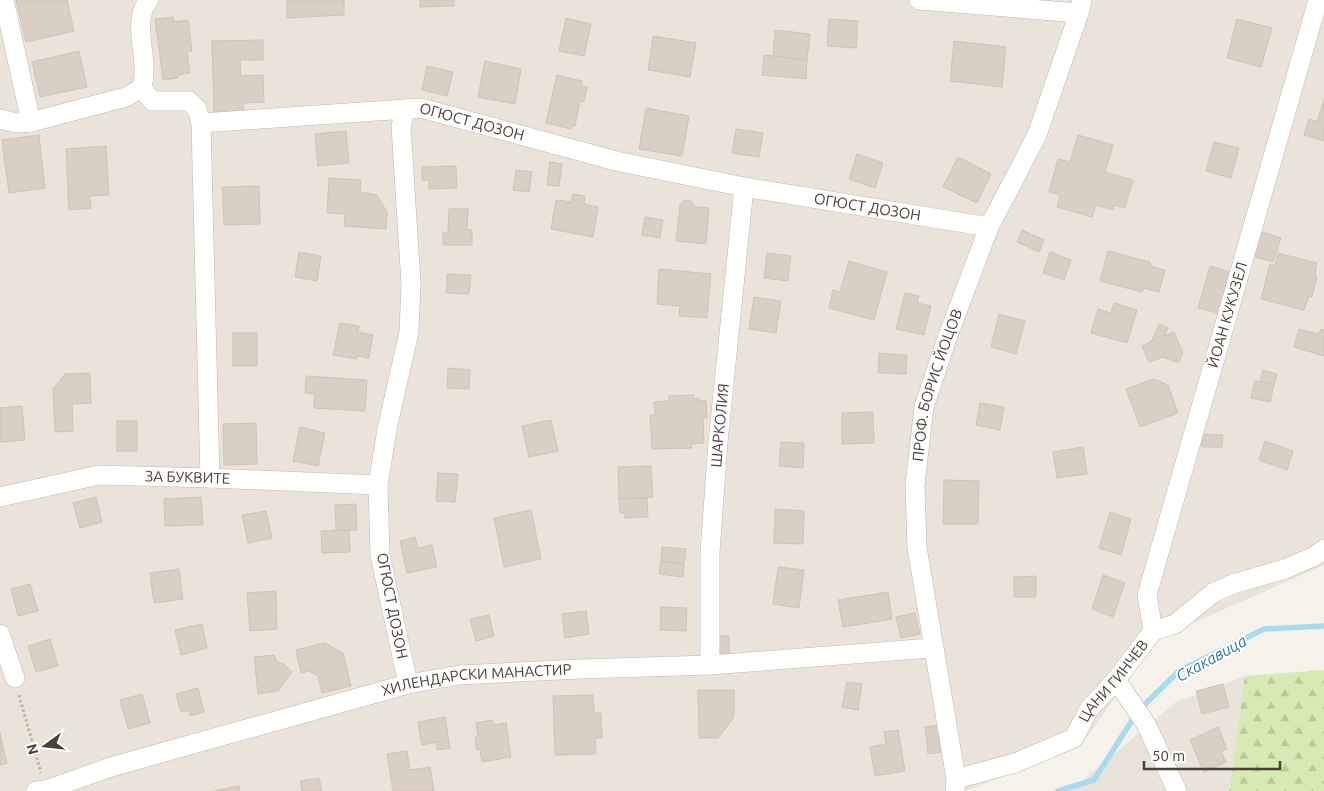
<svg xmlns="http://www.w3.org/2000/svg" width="1324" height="791" font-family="Ubuntu,sans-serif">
  <defs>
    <pattern id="forest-firs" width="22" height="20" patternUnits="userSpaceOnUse" patternTransform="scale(1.25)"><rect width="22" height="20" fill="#d7e9b5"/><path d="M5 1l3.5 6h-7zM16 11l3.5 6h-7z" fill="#bac99c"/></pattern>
  </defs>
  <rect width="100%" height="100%" fill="#f5f1eb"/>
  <g fill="#e9e3d9">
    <polygon points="0,0 1324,0 1324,565 1157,639 1080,747 965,791 0,791"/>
    <polygon points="1245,676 1229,791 1070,791 1176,702"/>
  </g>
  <polygon fill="url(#forest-firs)" points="1324,670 1324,791 1229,791 1245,676"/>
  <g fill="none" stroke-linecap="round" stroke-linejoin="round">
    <polyline stroke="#a9dbf0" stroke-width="5.5" points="1058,791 1094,780 1138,711 1179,671 1264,629 1324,626"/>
  </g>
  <g fill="#dacfc4" stroke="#d2c3b4">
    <polygon points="16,0 67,0 74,31 26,42"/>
    <polygon points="287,0 344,0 344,15 287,18"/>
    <polygon points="420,0 454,0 454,6 420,7"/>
    <polygon points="173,17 174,22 188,20 192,51 187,52 190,73 177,75 178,78 163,80 155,19"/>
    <polygon points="566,18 591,24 584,56 559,51"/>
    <polygon points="829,19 858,21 856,48 827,46"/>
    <polygon points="1237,19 1272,28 1261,67 1227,58"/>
    <polygon points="775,30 810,34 807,60 773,56"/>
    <polygon points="653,36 696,43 690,77 648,70"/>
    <polygon points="263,40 263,60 240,60 241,76 263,75 264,102 243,103 244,113 214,114 212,41"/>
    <polygon points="954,41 1006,47 1002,87 950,81"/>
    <polygon points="79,51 87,87 40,97 32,62"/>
    <polygon points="764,55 807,60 806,79 762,75"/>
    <polygon points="485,61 521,69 515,104 478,97"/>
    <polygon points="427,66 453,72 447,96 422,90"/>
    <polygon points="557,75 582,81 581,86 587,87 584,102 580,101 575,126 572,126 571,129 546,123"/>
    <polygon points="1324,100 1324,124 1317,122"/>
    <polygon points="646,108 689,116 682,156 639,149"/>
    <polygon points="1309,119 1324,124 1324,141 1304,135"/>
    <polygon points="736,129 763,133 759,157 732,153"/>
    <polygon points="346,131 349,163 318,166 315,134"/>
    <polygon points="39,135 45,188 9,193 2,140"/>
    <polygon points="1078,135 1113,145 1105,172 1133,180 1125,208 1114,205 1113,210 1096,205 1092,217 1057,207 1060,195 1049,192 1058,159 1070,162"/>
    <polygon points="1214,142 1239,148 1231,178 1206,171"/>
    <polygon points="106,146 109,195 90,196 91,208 69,210 66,149"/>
    <polygon points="857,154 883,163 875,188 849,179"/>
    <polygon points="958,157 991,174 977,203 943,187"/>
    <polygon points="550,162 562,164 559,186 547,185"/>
    <polygon points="456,166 457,188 429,189 429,180 422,180 422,167"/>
    <polygon points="516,170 532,172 529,192 513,190"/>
    <polygon points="329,178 361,180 360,192 377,195 387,212 386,229 344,226 345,214 327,213"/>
    <polygon points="259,186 260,224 224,225 222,187"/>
    <polygon points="573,194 585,196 584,204 598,207 593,237 551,229 556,200 571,202"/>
    <polygon points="688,200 692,202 695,207 709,208 706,244 676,241 680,205 683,201"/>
    <polygon points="449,209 468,209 467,229 472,230 472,245 443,245 443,232 448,233"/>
    <polygon points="645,217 663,220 660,238 642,235"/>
    <polygon points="1022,230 1044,240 1039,252 1017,242"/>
    <polygon points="1259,231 1281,238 1273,262 1252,256"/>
    <polygon points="1108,251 1150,262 1150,266 1165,270 1159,292 1144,288 1142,292 1100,281"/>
    <polygon points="299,252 321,256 317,281 295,277"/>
    <polygon points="1050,252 1071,260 1064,280 1043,273"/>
    <polygon points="767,253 791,256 788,281 764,278"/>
    <polygon points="1278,253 1317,263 1315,275 1317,276 1312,297 1309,296 1304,310 1261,299 1270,264 1275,265"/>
    <polygon points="849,261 887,272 874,320 829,308 833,290 840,292"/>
    <polygon points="1210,266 1233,273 1222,314 1198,308"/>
    <polygon points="659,269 711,274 707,318 679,316 680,306 657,304"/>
    <polygon points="447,274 471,275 469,294 446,293"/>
    <polygon points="905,293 919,296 917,303 931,306 924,335 896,329"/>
    <polygon points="754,297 781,301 776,333 749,329"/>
    <polygon points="1114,303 1137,310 1127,343 1091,333 1098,309 1111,313"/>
    <polygon points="999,314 1025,321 1016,354 991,347"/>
    <polygon points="340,323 359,326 358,332 373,335 369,358 357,356 356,359 333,355"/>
    <polygon points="1159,324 1168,328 1164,336 1174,332 1183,353 1178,363 1163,357 1149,362 1142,346 1152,341"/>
    <polygon points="1299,329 1319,334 1321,329 1324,330 1324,356 1294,347"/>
    <rect x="233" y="333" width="24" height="33"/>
    <polygon points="879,353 907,355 906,374 878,373"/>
    <polygon points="448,368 470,370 469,389 447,388"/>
    <polygon points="1263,370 1277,374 1274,385 1260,382"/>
    <polygon points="90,373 91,403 72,404 73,431 55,432 53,389 65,374"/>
    <polygon points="306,376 367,380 365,411 314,408 315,394 305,393"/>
    <polygon points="1154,379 1168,385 1178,413 1140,427 1126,389"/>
    <polygon points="1255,381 1274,385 1270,402 1251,398"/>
    <polygon points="694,395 694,399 699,398 699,401 706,400 707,418 703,418 704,443 691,444 692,448 652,449 650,415 655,415 654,402 669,401 669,396"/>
    <polygon points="980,403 1004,407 1000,430 976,425"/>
    <polygon points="22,406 25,440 0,442 0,408"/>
    <polygon points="873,412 874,443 842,444 842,413"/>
    <polygon points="551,420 558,451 529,457 522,426"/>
    <rect x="117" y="421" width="20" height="30"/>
    <polygon points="256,423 257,464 224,465 223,424"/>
    <polygon points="300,427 325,433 318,466 293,461"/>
    <polygon points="1202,434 1223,435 1222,447 1202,447"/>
    <polygon points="1265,441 1293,451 1287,470 1259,460"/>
    <polygon points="781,442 804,443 803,468 779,466"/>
    <polygon points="1083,447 1087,474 1057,478 1053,452"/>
    <polygon points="651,466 653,497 619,499 618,467"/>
    <polygon points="438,473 458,474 455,502 436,501"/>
    <polygon points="944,480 979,481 978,524 943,524"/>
    <polygon points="96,497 102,522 80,528 73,503"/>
    <polygon points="201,497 203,525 165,526 164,499"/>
    <polygon points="647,498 648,517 625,518 625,513 620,513 619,499"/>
    <polygon points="356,504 357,530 336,531 335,505"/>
    <polygon points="775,509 804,511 803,544 774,543"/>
    <polygon points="531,510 541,559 504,567 494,518"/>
    <polygon points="266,511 272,538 248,543 242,515"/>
    <polygon points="1110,512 1131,519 1121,555 1099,548"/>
    <polygon points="349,530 350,552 322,553 321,531"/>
    <polygon points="415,537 418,548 432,545 437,567 407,573 400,541"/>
    <polygon points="662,547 686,549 684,564 661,561"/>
    <polygon points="661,561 684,564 683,577 659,574"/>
    <polygon points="778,567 804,570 799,608 773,604"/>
    <polygon points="179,569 183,599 154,603 150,573"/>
    <polygon points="1103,575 1125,583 1113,617 1092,609"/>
    <polygon points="1036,576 1036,597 1014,597 1014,577"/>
    <polygon points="30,584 38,611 18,616 11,589"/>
    <polygon points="276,591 277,629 250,631 247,593"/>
    <polygon points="888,592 892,619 843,627 838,600"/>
    <polygon points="661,607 687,608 686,631 660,630"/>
    <polygon points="586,611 589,634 565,638 562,614"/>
    <polygon points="915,613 920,634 901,638 896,617"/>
    <polygon points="489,615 494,636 476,641 470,619"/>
    <polygon points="202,624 207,648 181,655 175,630"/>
    <polygon points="716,636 729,636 729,654 717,654"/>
    <polygon points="50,639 58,666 36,672 28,646"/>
    <polygon points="325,643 343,653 351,686 322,693 318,676 309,671 301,673 296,650"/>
    <polygon points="274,655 277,662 284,664 292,672 278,691 258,694 254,657"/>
    <polygon points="847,682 862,684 858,710 842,707"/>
    <polygon points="1223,684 1229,707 1202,714 1196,691"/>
    <polygon points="198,688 204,712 190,716 189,710 181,712 176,694"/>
    <polygon points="698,690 734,690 734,717 718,738 699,738"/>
    <polygon points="142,694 150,723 128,729 120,700"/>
    <polygon points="593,695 594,713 601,713 602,738 595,738 596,754 555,755 553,696"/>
    <polygon points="445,717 450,748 437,750 436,742 422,745 418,722"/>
    <polygon points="492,720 493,725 506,723 511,757 482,762 480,749 477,750 475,737 478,736 476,723"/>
    <polygon points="939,725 943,752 928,754 925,727"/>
    <polygon points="1218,727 1227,749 1221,751 1226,762 1204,772 1190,740"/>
    <polygon points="898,730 905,771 875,776 870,747 886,744 884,732"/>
    <polygon points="0,733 7,763 0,765"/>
    <polygon points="407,751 410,770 430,767 434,791 393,791 387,754"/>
    <polygon points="319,778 322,791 302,791 300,781"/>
    <polygon points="239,786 240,791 212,791"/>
  </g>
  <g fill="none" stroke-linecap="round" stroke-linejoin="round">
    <g stroke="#c1b8ae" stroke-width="20">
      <g id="minor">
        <polyline points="4,0 31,122"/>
        <polyline points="919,0 1079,13"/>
        <polyline points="142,88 152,101 189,101 197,109 201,123 210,478"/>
        <path d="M 142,88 C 143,83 144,77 144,72 C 145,51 133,17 149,0"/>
        <polyline points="0,119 16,123 31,122 126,97 142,88"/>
        <polyline points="201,123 406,109"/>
        <path id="s1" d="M 0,497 L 99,475 L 210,478 L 378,485"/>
        <path id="s2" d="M 1153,631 L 1147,595 L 1318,0"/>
        <polyline points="0,634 15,678"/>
        <path id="s3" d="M 710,665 L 710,552 L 718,442 L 744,187"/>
        <polyline points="1116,680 1146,724 1177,791"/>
        <path id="s4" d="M 408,684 L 380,555 L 378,485 L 387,429 L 409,332 L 411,284 L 401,126 L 406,109 L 421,108 L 616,161 L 744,187 L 989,227"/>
        <path id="s5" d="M 956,779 L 1015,763 L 1074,738 L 1089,709 L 1116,680 L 1153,631 L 1175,624 L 1213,593 L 1233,584 L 1285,569 L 1315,556 L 1324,549"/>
        <path id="s6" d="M 36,791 L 46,790 L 111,767 L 408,684 L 460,675 L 580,669 L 710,665 L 932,648"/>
        <path id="s7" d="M 955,791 L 956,779 L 917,547 L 915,485 L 924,407 L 946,341 L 989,227 L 1037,135 L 1079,13 L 1082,0"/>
      </g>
    </g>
    <polyline stroke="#c3b29f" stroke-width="3" stroke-dasharray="2.5 2.5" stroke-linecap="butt" points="19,695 41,773"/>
    <use href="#minor" stroke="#fff" stroke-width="19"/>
  </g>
  <g text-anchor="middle" stroke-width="4" stroke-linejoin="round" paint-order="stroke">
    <g font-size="15" fill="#4a4139" stroke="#fff">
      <text dy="5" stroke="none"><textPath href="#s4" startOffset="650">ОГЮСТ ДОЗОН</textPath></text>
      <text dy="5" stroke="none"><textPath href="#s4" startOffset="1055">ОГЮСТ ДОЗОН</textPath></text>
      <text dy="5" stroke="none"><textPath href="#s2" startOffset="328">ЙОАН КУКУЗЕЛ</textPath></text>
      <text dy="5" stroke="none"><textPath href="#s7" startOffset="412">ПРОФ. БОРИС ЙОЦОВ</textPath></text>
      <text dy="5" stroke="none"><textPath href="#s3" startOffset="240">ШАРКОЛИЯ</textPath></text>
      <text dy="5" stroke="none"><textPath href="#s1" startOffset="190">ЗА БУКВИТЕ</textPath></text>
      <text transform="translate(392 606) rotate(79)" y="5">ОГЮСТ ДОЗОН</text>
      <text dy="5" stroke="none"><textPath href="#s6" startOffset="456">ХИЛЕНДАРСКИ МАНАСТИР</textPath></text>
      <text dy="5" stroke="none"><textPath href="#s5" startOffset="195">ЦАНИ ГИНЧЕВ</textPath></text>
    </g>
    <g font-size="16" font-style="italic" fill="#2c7a9d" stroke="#fff">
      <text transform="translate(1211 658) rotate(-29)" y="6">Скакавица</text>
    </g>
  </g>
  <g transform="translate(45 746) rotate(255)" stroke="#ffffff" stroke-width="4" paint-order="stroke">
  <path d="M0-4L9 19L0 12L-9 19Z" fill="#4a4139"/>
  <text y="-8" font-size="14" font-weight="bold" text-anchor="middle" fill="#4a4139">N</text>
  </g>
  <path d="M1144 761v8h136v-8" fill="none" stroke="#4a4139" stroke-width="2.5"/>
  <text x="1152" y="761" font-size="15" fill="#4a4139" stroke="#ffffff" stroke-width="4" paint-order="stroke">50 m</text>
</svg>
